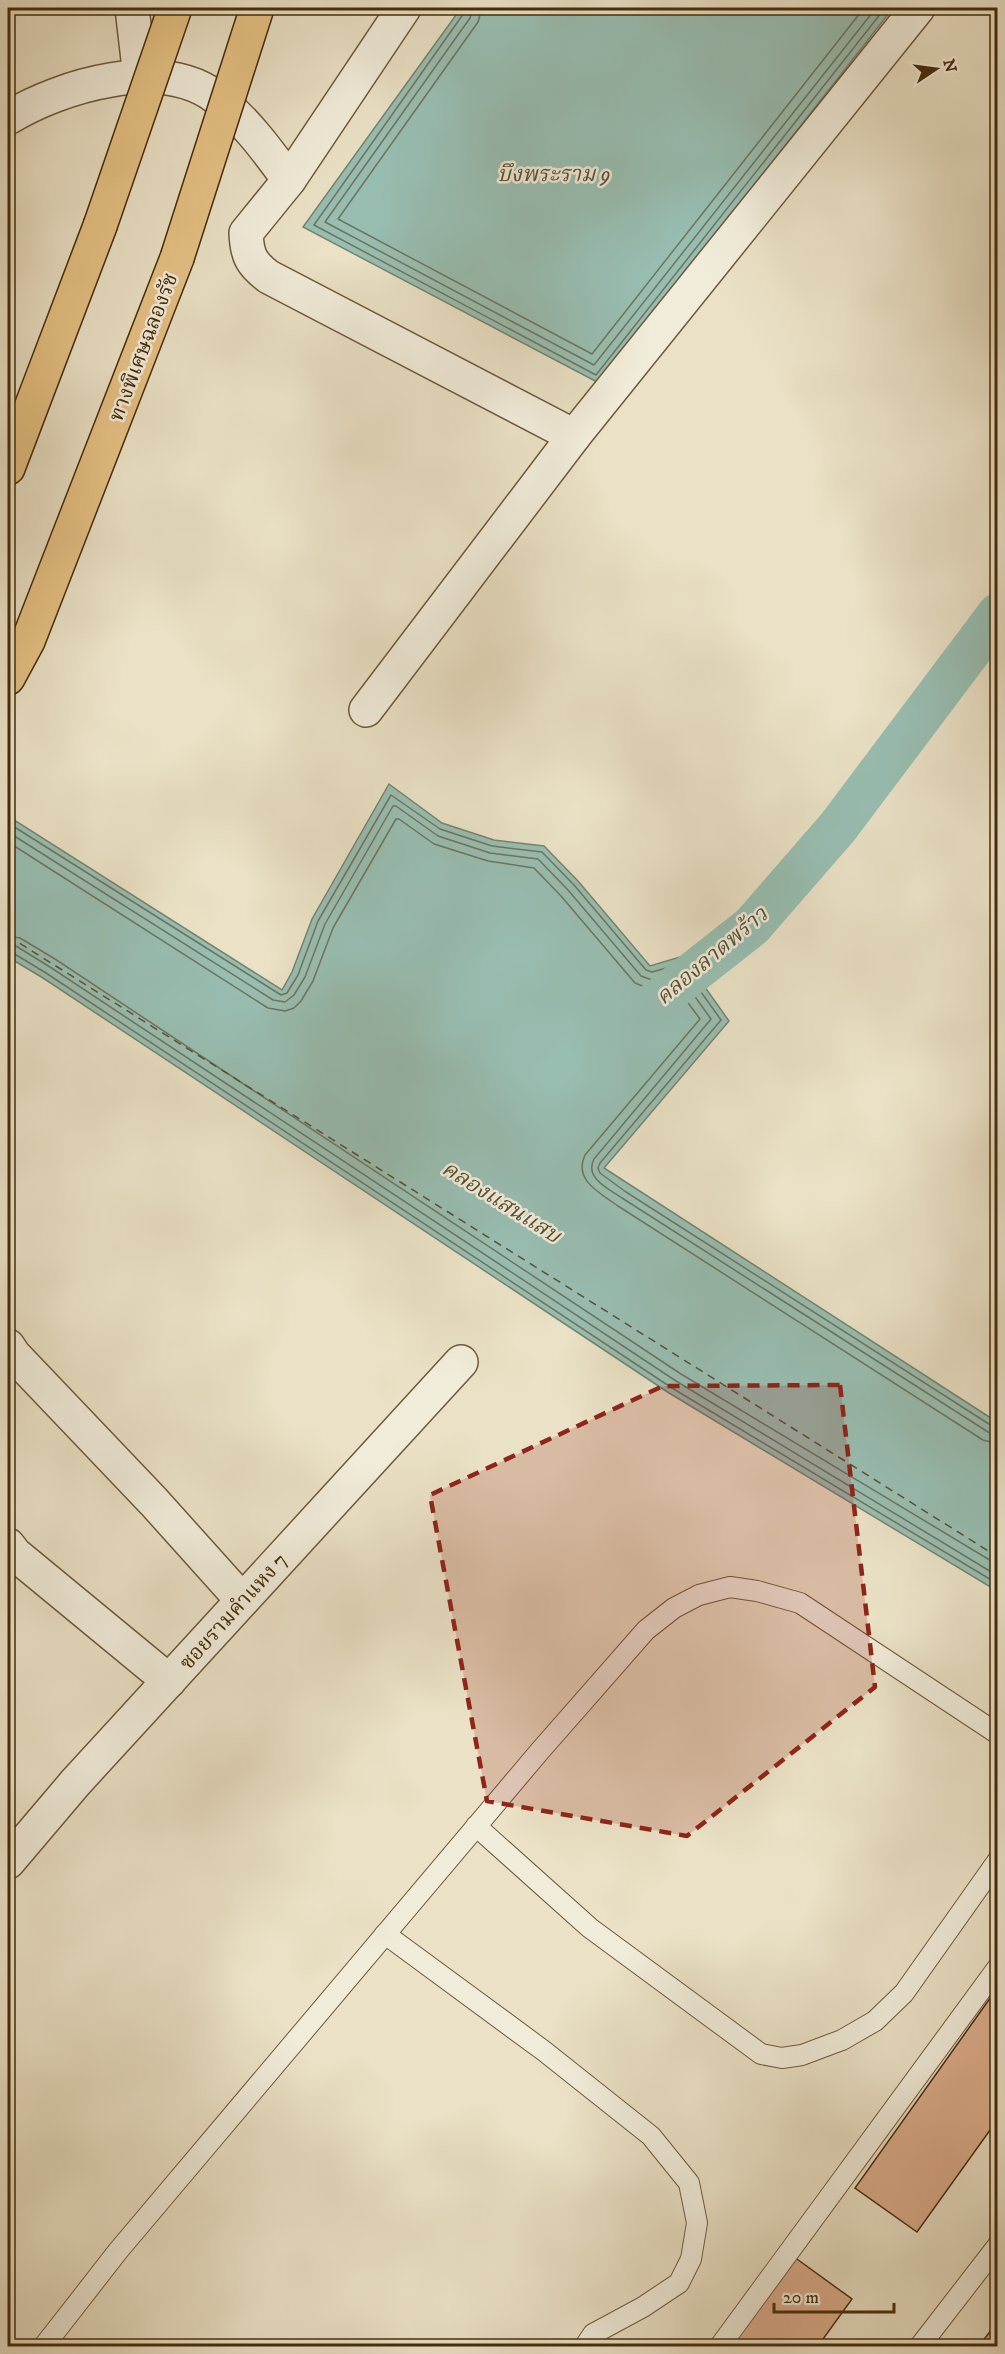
<svg xmlns="http://www.w3.org/2000/svg" width="1005" height="2354" font-family="'IM FELL DW Pica','Noto Serif Thai',serif">
  <rect width="100%" height="100%" fill="#eae1c6"/>
  <filter id="stains"><feTurbulence type="fractalNoise" baseFrequency=".00333" numOctaves="4"/><feColorMatrix values="0 0 0 0 .2 0 0 0 0 .09 0 0 0 0 .02 0 0 0 .5 -.17"/></filter>
  <radialGradient id="worn" r=".72"><stop offset=".6" stop-color="#630" stop-opacity="0"/><stop offset="1" stop-color="#630" stop-opacity=".3"/></radialGradient>
  <g fill="#98beb2" stroke="#76846f" stroke-width="1.5">
    <polygon points="461,8 893,8 599,383 303,227"/>
    <polygon points="389,784 442,823 494,840 544,846 578,881 650,966 683,956 729,1021 604,1168 997,1422 997,1591 669,1393 43,978 8,957 8,816 282,990 292,972 312,919"/>
  </g>
  <g fill="none" stroke-linecap="round" stroke-linejoin="round">
    <g stroke="#6e755e" stroke-width="1.5">
      <polyline points="466,8 464,13 314,225 596,375 885,8"/>
      <polyline points="473,8 470,18 325,222 594,365 876,8"/>
      <polyline points="482,8 478,22 338,219 592,354 864,8"/>
      <polyline points="8,823 281,995 287,993 298,975 318,921 391,795 440,829 492,846 542,852 574,885 646,970 652,972 681,964 721,1020 600,1163 598,1168 600,1173 626,1192 992,1426 998,1427"/>
      <path d="M 8,832 L 273,1000 L 285,1002 L 294,995 L 305,977 L 325,924 L 393,806 L 396,806 L 438,836 L 490,853 L 538,859 L 568,890 L 641,976 L 652,980 L 678,973 L 711,1019 L 594,1159 C 584,1178 609,1189 622,1198 L 988,1432 L 998,1435"/>
      <path d="M 8,842 L 268,1008 L 285,1011 L 294,1008 L 301,1001 L 313,981 L 333,928 L 396,819 L 399,819 L 434,844 L 488,861 L 534,868 L 561,896 L 635,983 L 650,989 L 674,984 L 700,1019 L 585,1155 C 573,1180 600,1193 618,1206 L 983,1440 L 998,1444"/>
      <polyline points="8,936 20,938 55,959 681,1374 998,1565"/>
      <polyline points="8,945 16,946 50,967 676,1381 998,1576"/>
      <polyline points="8,952 13,953 46,973 672,1388 998,1584"/>
    </g>
    <polyline stroke="#98beb2" stroke-width="42" points="648,1008 752,926 838,827 998,614"/>
    <polyline stroke="#595035" stroke-width="1.5" stroke-dasharray="8 6" stroke-linecap="butt" points="8,936 998,1557"/>
  </g>
  <g fill="#dbac8c" stroke="#442c0b" stroke-width="1.5">
    <polygon points="998,1987 998,2119 917,2232 855,2188"/>
    <polygon points="790,2254 852,2299 818,2346 725,2346"/>
    <polygon points="998,2321 998,2346 979,2346"/>
  </g>
  <g fill="none" stroke-linecap="round" stroke-linejoin="round">
    <g stroke="#6e593a" stroke-width="22">
      <g id="service">
        <polyline points="476,1826 590,1928 761,2054 782,2058 802,2055 842,2040 875,2021 904,1993 998,1860"/>
        <polyline points="385,1934 544,2051 651,2136 689,2183 697,2223 691,2259 679,2283 643,2307 593,2334 585,2346"/>
        <polyline points="44,2346 118,2251 539,1752 646,1630 674,1608 699,1595 730,1587 757,1591 800,1603 998,1734"/>
        <polyline points="720,2346 998,1967"/>
        <polyline points="920,2346 998,2245"/>
      </g>
    </g>
    <g stroke="#6e593a" stroke-width="36">
      <g id="minor">
        <polyline points="132,8 140,77"/>
        <path d="M 404,8 L 289,180 L 246,233 C 247,255 251,264 269,277 L 574,436"/>
        <path d="M 8,118 C 60,86 162,55 217,98 C 246,121 267,150 289,180"/>
        <polyline points="366,710 574,436 918,8"/>
        <polyline points="8,1346 14,1355 154,1502 242,1600"/>
        <polyline points="8,1545 15,1554 169,1681"/>
        <polyline points="8,1862 75,1783 461,1362"/>
      </g>
    </g>
    <g stroke="#442c0b" stroke-width="36">
      <g id="motorway">
        <polyline points="8,468 100,226"/>
        <polyline points="8,678 28,641 177,258"/>
      </g>
    </g>
    <use href="#service" stroke="#f1ecda" stroke-width="20"/>
    <use href="#minor" stroke="#f1ecda" stroke-width="33"/>
    <use href="#motorway" stroke="#e5c083" stroke-width="33"/>
    <g stroke="#442c0b" stroke-width="36" stroke-linecap="butt">
      <g id="motorway-bridge">
        <polyline points="100,226 175,8"/>
        <polyline points="177,258 257,8"/>
      </g>
    </g>
    <use href="#motorway-bridge" stroke="#e5c083" stroke-width="33"/>
  </g>
  <path fill="#8f2418" fill-opacity="0.2" stroke="#8f2418" stroke-width="4.5" stroke-dasharray="12 8" stroke-linejoin="round" d="M 840,1385 L 875,1687 L 687,1836 L 487,1801 L 430,1495 L 663,1386 Z"/>
  <g text-anchor="middle" stroke-width="5" stroke-linejoin="round" paint-order="stroke">
    <g font-size="21" fill="#442c0b" stroke="#f1ecda">
      <text transform="translate(143 347) rotate(-69)" y="7">ทางพิเศษฉลองรัช</text>
      <text transform="translate(233 1611) rotate(-48)" y="7">ซอยรามคำแหง 7</text>
    </g>
    <g font-size="22" font-style="italic" fill="#595035" stroke="#f1ecda">
      <text x="554" y="181">บึงพระราม 9</text>
      <text transform="translate(711 955) rotate(-40)" y="8">คลองลาดพร้าว</text>
      <text transform="translate(502 1201) rotate(32)" y="8">คลองแสนแสบ</text>
    </g>
  </g>
  <rect width="1005" height="2354" fill="none" stroke="#eae1c6" stroke-width="30"/>
  <rect x="9" y="9" width="987" height="2336" fill="none" stroke="#442c0b" stroke-width="3"/>
  <rect x="15" y="15" width="975" height="2324" fill="none" stroke="#442c0b" stroke-width="1.5"/>
  <g transform="translate(936 69) rotate(77)" stroke="#f1ecda" stroke-width="4.5" paint-order="stroke">
  <path d="M0-4.5L10 22L0 15L-10 22Z" fill="#442c0b"/>
  <text y="-9" font-size="16" font-weight="bold" text-anchor="middle" fill="#442c0b">N</text>
  </g>
  <path d="M774 2303v9h120v-9" fill="none" stroke="#442c0b" stroke-width="3"/>
  <text x="783" y="2303" font-size="18" fill="#442c0b" stroke="#f1ecda" stroke-width="4.5" paint-order="stroke">20 m</text>
  <rect width="100%" height="100%" filter="url(#stains)"/>
  <rect width="100%" height="100%" fill="url(#worn)"/>
</svg>
